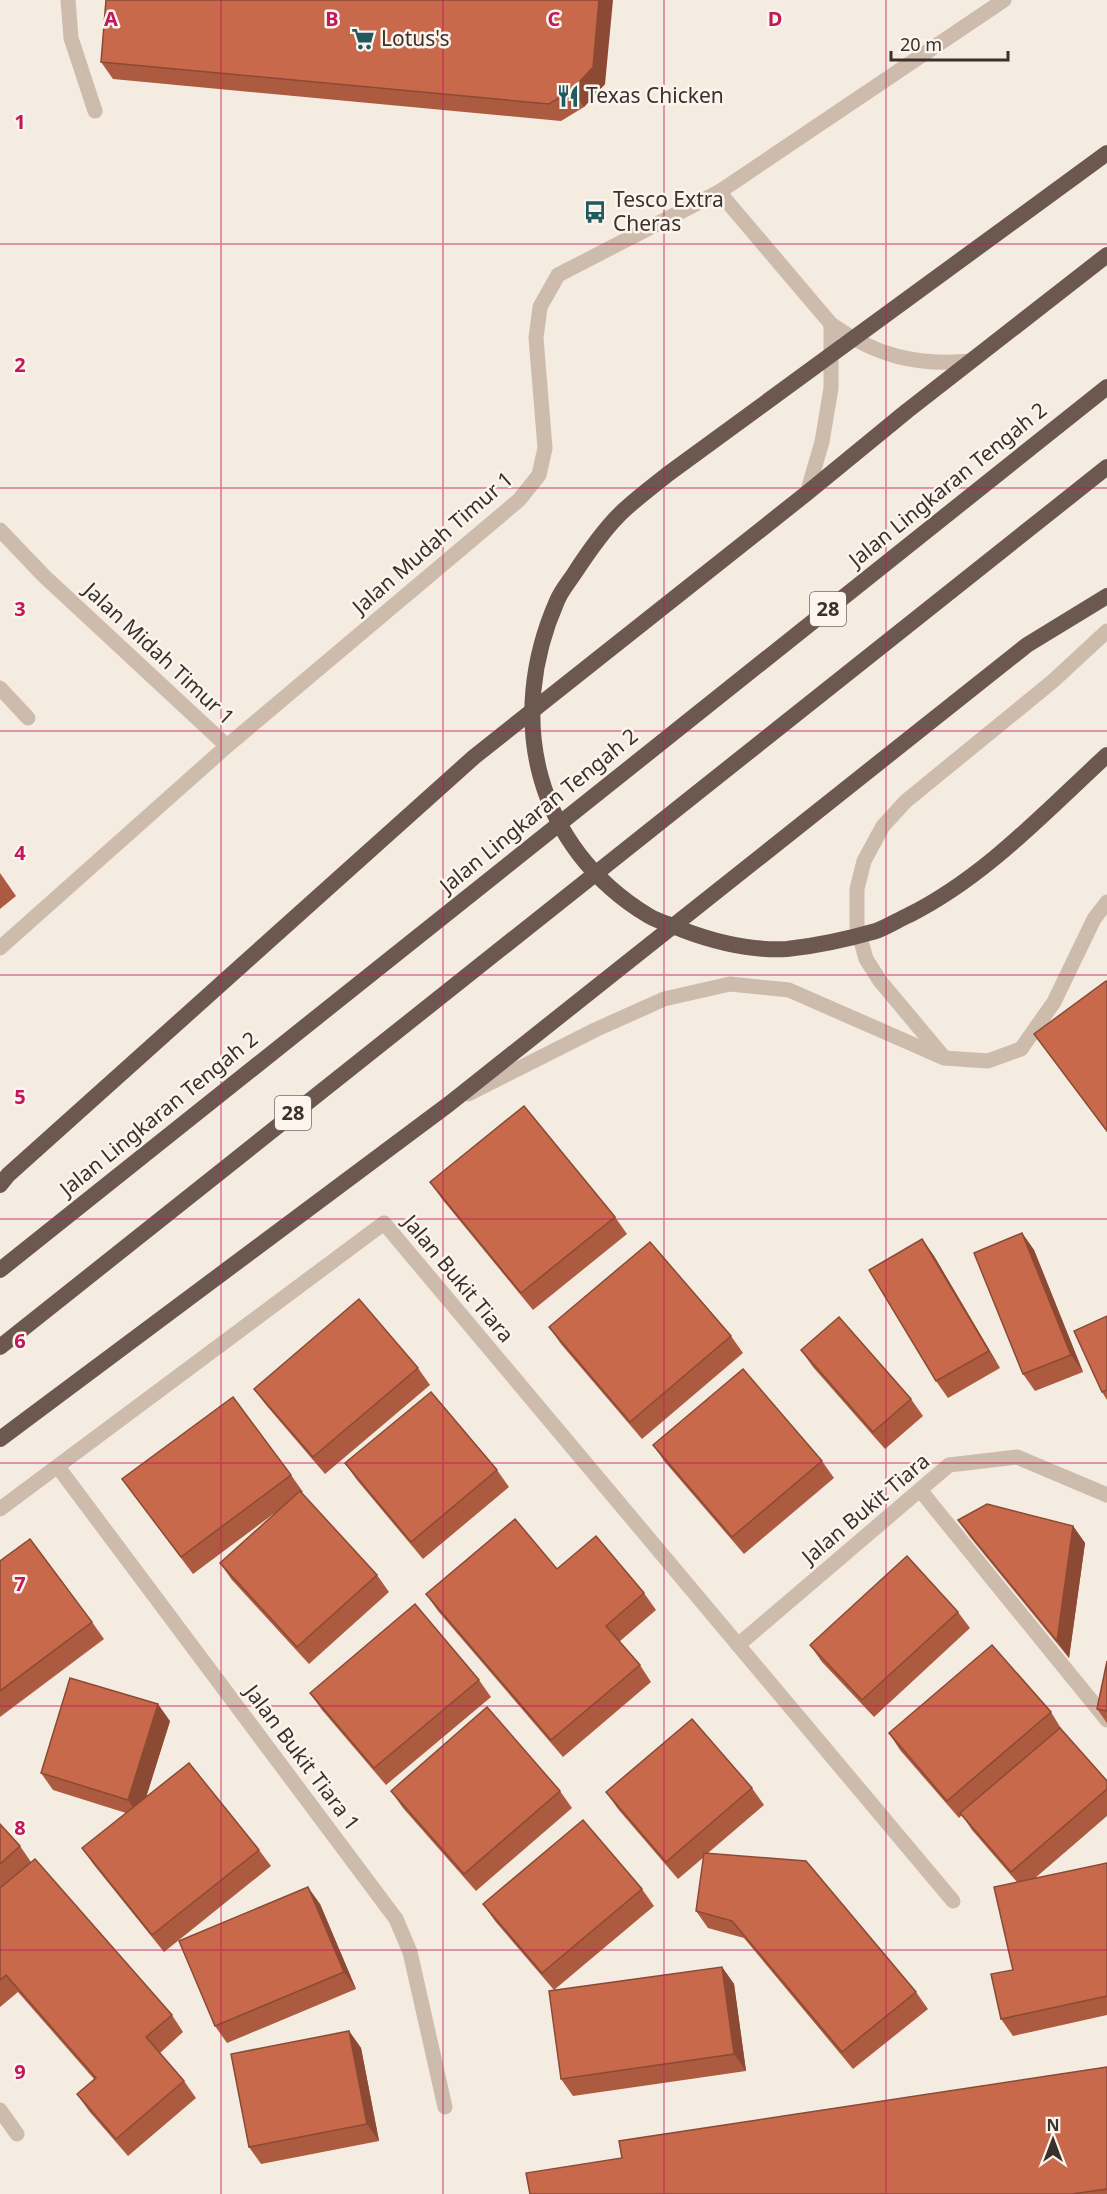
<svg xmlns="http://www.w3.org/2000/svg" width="1107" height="2194" font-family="'Noto Sans',sans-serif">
  <rect width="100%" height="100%" fill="#f4ebe1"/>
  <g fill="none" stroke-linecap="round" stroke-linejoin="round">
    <g stroke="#cdbbac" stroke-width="15">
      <polyline points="68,0 71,38 95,111"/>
      <polyline points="719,192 1004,0"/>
      <polyline points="0,688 28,718"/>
      <polyline points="920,1490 1107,1720"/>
    </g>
    <g stroke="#cdbbac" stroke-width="15">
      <polyline points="807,493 822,442 831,388 831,324"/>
      <polyline points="0,530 44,576 227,746"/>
      <path d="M 0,948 L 227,746 L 519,500 L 539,475 L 545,448 L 536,338 L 540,307 L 558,275 L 719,192 L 831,324 C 876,356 916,366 971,361"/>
      <polyline points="942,1055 880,981 866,959 857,926 857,889 864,861 883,826 906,801 1053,681 1107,631"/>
      <polyline points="468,1094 595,1030 664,999 730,984 789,990 944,1058 988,1061 1021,1049 1054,1002 1094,919 1107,902"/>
      <polyline points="58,1467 396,1919 410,1952 445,2107"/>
      <polyline points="0,1509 384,1223 953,1901"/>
      <polyline points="738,1645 949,1465 1017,1457 1107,1495"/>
      <polyline points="0,2110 17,2134"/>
    </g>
    <g stroke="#6c584f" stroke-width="16">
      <polyline points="0,1185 8,1175 474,757 807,493 907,411 1107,255"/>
      <polyline points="0,1270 1107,387"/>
      <polyline points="0,1347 1107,467"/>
      <polyline points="0,1439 449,1104 1027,645 1107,596"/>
    </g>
    <path stroke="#6c584f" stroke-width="16" d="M 1107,153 L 668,474 C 652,487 634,500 619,515 C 602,532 587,554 574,574 C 568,583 561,591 557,601 C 505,719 535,847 649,916 C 659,922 672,925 683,930 C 715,942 753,951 787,949 C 816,946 848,939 876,931 C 887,927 898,920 909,915 C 985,877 1045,812 1107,755"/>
  </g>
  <g fill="#ac5a40">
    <polygon points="101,62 605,84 584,107 561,121 113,79"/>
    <polygon points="0,873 16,896 0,909"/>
    <polygon points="1107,982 1107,1132 1034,1034"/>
    <polygon points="430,1182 615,1217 627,1234 533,1310 442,1199"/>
    <polygon points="1022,1233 1034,1250 1083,1372 1035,1391 1023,1374"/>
    <polygon points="922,1239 934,1256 1000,1368 948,1398 936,1381"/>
    <polygon points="1107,1316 1107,1400 1102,1392"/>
    <polygon points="549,1327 731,1336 743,1353 642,1439 561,1344"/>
    <polygon points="801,1350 911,1399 923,1416 885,1449 813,1367"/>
    <polygon points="418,1368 430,1385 325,1474 266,1405 254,1389"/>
    <polygon points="653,1445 822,1461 834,1478 744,1554 665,1462"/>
    <polygon points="345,1463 497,1470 509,1487 423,1559 357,1480"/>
    <polygon points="291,1475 303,1492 301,1493 377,1575 389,1592 309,1664 232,1580 220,1563 280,1509 193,1574 122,1479"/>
    <polygon points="958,1520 1073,1526 1085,1543 1069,1658 970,1537"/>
    <polygon points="0,1561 92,1622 104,1639 0,1717"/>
    <polygon points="557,1569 644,1593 656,1610 619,1642 640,1665 651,1682 563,1757 438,1611 426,1594"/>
    <polygon points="958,1612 970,1628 874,1717 822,1662 810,1645"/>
    <polygon points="1107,1661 1107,1723 1097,1709"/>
    <polygon points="479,1680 491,1697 386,1785 322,1710 310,1693"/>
    <polygon points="1051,1712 1062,1730 1107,1781 1107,1816 1034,1879 1107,1863 1107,2015 1013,2036 1001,2019 1013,1970 1017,1882 972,1830 962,1815 959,1818 900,1750 889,1733"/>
    <polygon points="170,1721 146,1797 259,1850 271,1866 164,1952 94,1865 82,1848 126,1813 53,1790 41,1773"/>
    <polygon points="752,1788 764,1805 708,1853 916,1992 928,2009 853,2069 744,1938 708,1928 696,1911 704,1857 678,1879 618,1809 606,1792"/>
    <polygon points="391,1791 560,1791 572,1808 476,1891 403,1808"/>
    <polygon points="0,1824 20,1846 31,1862 172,2015 183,2032 160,2053 184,2081 196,2098 128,2156 89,2111 77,2094 94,2079 18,1992 0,2007"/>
    <polygon points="642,1889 654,1906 554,1990 495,1921 483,1904"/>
    <polygon points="320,1904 356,1989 227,2043 215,2026"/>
    <polygon points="722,1967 734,1984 746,2071 573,2096 561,2079"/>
    <polygon points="349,2031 361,2048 379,2141 261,2164 249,2147"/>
    <polygon points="1107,2067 1107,2194 530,2194 622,2158"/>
  </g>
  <g fill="#8c4a34">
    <polygon points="599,0 613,0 605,84 584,107 572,90"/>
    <polygon points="1022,1233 1034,1250 1083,1372 1071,1355"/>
    <polygon points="922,1239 934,1256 1000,1368 989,1351"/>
    <polygon points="1073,1526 1085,1543 1069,1658 1057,1641"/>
    <polygon points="158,1704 170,1721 140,1817 128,1800"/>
    <polygon points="308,1887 320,1904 356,1989 344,1972"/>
    <polygon points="722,1967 734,1984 746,2071 734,2054"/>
    <polygon points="349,2031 361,2048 379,2141 367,2124"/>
  </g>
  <g fill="#c8694b" stroke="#8c4a34" stroke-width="1.5">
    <polygon points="106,0 599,0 593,67 572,90 549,104 101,62"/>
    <polygon points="1106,981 1107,982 1107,1131 1034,1034"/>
    <polygon points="524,1106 615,1217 521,1293 430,1182"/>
    <polygon points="1022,1233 1071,1355 1023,1374 974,1253"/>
    <polygon points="922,1239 989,1351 936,1381 869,1270"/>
    <polygon points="650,1242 731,1336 630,1422 549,1327"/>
    <polygon points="359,1299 418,1368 313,1457 254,1389"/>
    <polygon points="1107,1316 1107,1390 1102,1392 1074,1331"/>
    <polygon points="839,1317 911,1399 873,1432 801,1350"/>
    <polygon points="743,1369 822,1461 732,1537 653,1445"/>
    <polygon points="431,1392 497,1470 411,1542 345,1463"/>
    <polygon points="233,1397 291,1475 181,1557 122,1479"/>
    <polygon points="300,1491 377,1575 297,1647 220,1563"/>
    <polygon points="987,1504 1073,1526 1057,1641 958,1520"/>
    <polygon points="515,1519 557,1569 596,1536 644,1593 606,1626 640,1665 551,1740 426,1594"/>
    <polygon points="30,1539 92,1622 0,1691 0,1561"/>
    <polygon points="907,1556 958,1612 862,1700 810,1645"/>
    <polygon points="415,1604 479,1680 374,1768 310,1693"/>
    <polygon points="992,1645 1051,1712 947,1801 889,1733"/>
    <polygon points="1107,1661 1107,1711 1097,1709"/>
    <polygon points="70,1678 158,1704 128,1800 41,1773"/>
    <polygon points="487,1707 560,1791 464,1874 391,1791"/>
    <polygon points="692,1719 752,1788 666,1862 606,1792"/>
    <polygon points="1060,1728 1107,1781 1107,1789 1011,1872 960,1813"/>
    <polygon points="189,1763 259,1850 152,1935 82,1848"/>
    <polygon points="583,1820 642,1889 542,1973 483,1904"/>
    <polygon points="0,1824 20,1846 0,1864"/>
    <polygon points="704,1853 806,1861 916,1992 842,2052 732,1921 696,1911"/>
    <polygon points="35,1859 172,2015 146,2037 184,2081 116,2139 77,2094 96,2078 6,1975 0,1980 0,1888"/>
    <polygon points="1107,1863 1107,1996 1001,2019 991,1974 1013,1970 994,1887"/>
    <polygon points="308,1887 344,1972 215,2026 179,1941"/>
    <polygon points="722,1967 734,2054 561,2079 549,1991"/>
    <polygon points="349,2031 367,2124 249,2147 231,2054"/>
    <polygon points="1107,2067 1107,2189 1072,2194 530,2194 526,2173 622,2158 619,2141"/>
  </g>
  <path fill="none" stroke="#c2185b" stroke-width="1.5" stroke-opacity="0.55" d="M 221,0 L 221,2194M 443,0 L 443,2194M 664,0 L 664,2194M 886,0 L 886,2194M 0,244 L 1107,244M 0,488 L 1107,488M 0,731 L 1107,731M 0,975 L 1107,975M 0,1219 L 1107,1219M 0,1463 L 1107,1463M 0,1706 L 1107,1706M 0,1950 L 1107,1950"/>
  <defs>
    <g id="supermarket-bare" transform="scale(1.8)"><path d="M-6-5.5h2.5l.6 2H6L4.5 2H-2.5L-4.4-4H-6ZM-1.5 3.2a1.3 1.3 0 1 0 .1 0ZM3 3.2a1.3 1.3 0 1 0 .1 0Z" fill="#1f5a5e" stroke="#fbf5ee" stroke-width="2.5" paint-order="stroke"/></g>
    <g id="restaurant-bare" transform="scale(1.8)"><path d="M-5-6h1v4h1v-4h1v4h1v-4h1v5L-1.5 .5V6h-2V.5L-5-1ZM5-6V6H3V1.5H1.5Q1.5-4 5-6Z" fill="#1f5a5e" stroke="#fbf5ee" stroke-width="2.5" paint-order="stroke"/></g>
    <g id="bus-bare" transform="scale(1.8)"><path d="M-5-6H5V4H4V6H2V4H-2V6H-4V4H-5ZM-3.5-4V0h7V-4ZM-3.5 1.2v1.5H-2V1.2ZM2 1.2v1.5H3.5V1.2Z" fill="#1f5a5e" stroke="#fbf5ee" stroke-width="2.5" paint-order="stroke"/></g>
  </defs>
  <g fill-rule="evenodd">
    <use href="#supermarket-bare" x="363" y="39"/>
    <use href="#restaurant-bare" x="568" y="96"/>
    <use href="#bus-bare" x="595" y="212"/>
  </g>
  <g text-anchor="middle" stroke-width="5" stroke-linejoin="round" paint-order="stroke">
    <g fill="#fbf5ee" stroke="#756b66" stroke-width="1.5">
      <rect x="810" y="592" width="36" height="34" rx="4.5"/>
      <rect x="275" y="1096" width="36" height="34" rx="4.5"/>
    </g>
    <g font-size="20" font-weight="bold" fill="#3b302b">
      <text x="828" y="616">28</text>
      <text x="293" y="1120">28</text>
    </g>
    <g font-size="21" fill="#3b302b" stroke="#fbf5ee" text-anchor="start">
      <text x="381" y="46">Lotus's</text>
      <text x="586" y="103">Texas Chicken</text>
      <text x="613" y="207">Tesco Extra<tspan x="613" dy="24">Cheras</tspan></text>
    </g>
    <g font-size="21" fill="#3b302b" stroke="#fbf5ee">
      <text transform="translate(948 485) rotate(-39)" y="7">Jalan Lingkaran Tengah 2</text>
      <text transform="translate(433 543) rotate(-41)" y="7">Jalan Mudah Timur 1</text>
      <text transform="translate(159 654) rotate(43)" y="7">Jalan Midah Timur 1</text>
      <text transform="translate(539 811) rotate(-39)" y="7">Jalan Lingkaran Tengah 2</text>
      <text transform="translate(159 1114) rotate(-39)" y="7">Jalan Lingkaran Tengah 2</text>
      <text transform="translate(458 1279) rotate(50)" y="7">Jalan Bukit Tiara</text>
      <text transform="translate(866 1509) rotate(-40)" y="7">Jalan Bukit Tiara</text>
      <text transform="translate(302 1758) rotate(53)" y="7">Jalan Bukit Tiara 1</text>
    </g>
  </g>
  <g font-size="20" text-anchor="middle" font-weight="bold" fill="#c2185b" stroke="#fbf5ee" stroke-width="5" stroke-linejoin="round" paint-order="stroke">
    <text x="111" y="26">A</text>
    <text x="332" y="26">B</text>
    <text x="554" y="26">C</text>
    <text x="775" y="26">D</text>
    <text x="20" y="129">1</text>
    <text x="20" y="372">2</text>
    <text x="20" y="616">3</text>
    <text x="20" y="860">4</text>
    <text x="20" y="1104">5</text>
    <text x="20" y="1348">6</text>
    <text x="20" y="1591">7</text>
    <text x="20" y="1835">8</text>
    <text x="20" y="2079">9</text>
  </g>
  <g transform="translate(1053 2140)" stroke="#fbf5ee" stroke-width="4.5" paint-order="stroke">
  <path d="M0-4.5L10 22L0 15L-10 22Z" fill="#3b302b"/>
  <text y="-9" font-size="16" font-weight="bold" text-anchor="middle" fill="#3b302b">N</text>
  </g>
  <path d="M891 51v9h117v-9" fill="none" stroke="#3b302b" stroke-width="3"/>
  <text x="900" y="51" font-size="18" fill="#3b302b" stroke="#fbf5ee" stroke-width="4.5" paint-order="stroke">20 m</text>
</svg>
